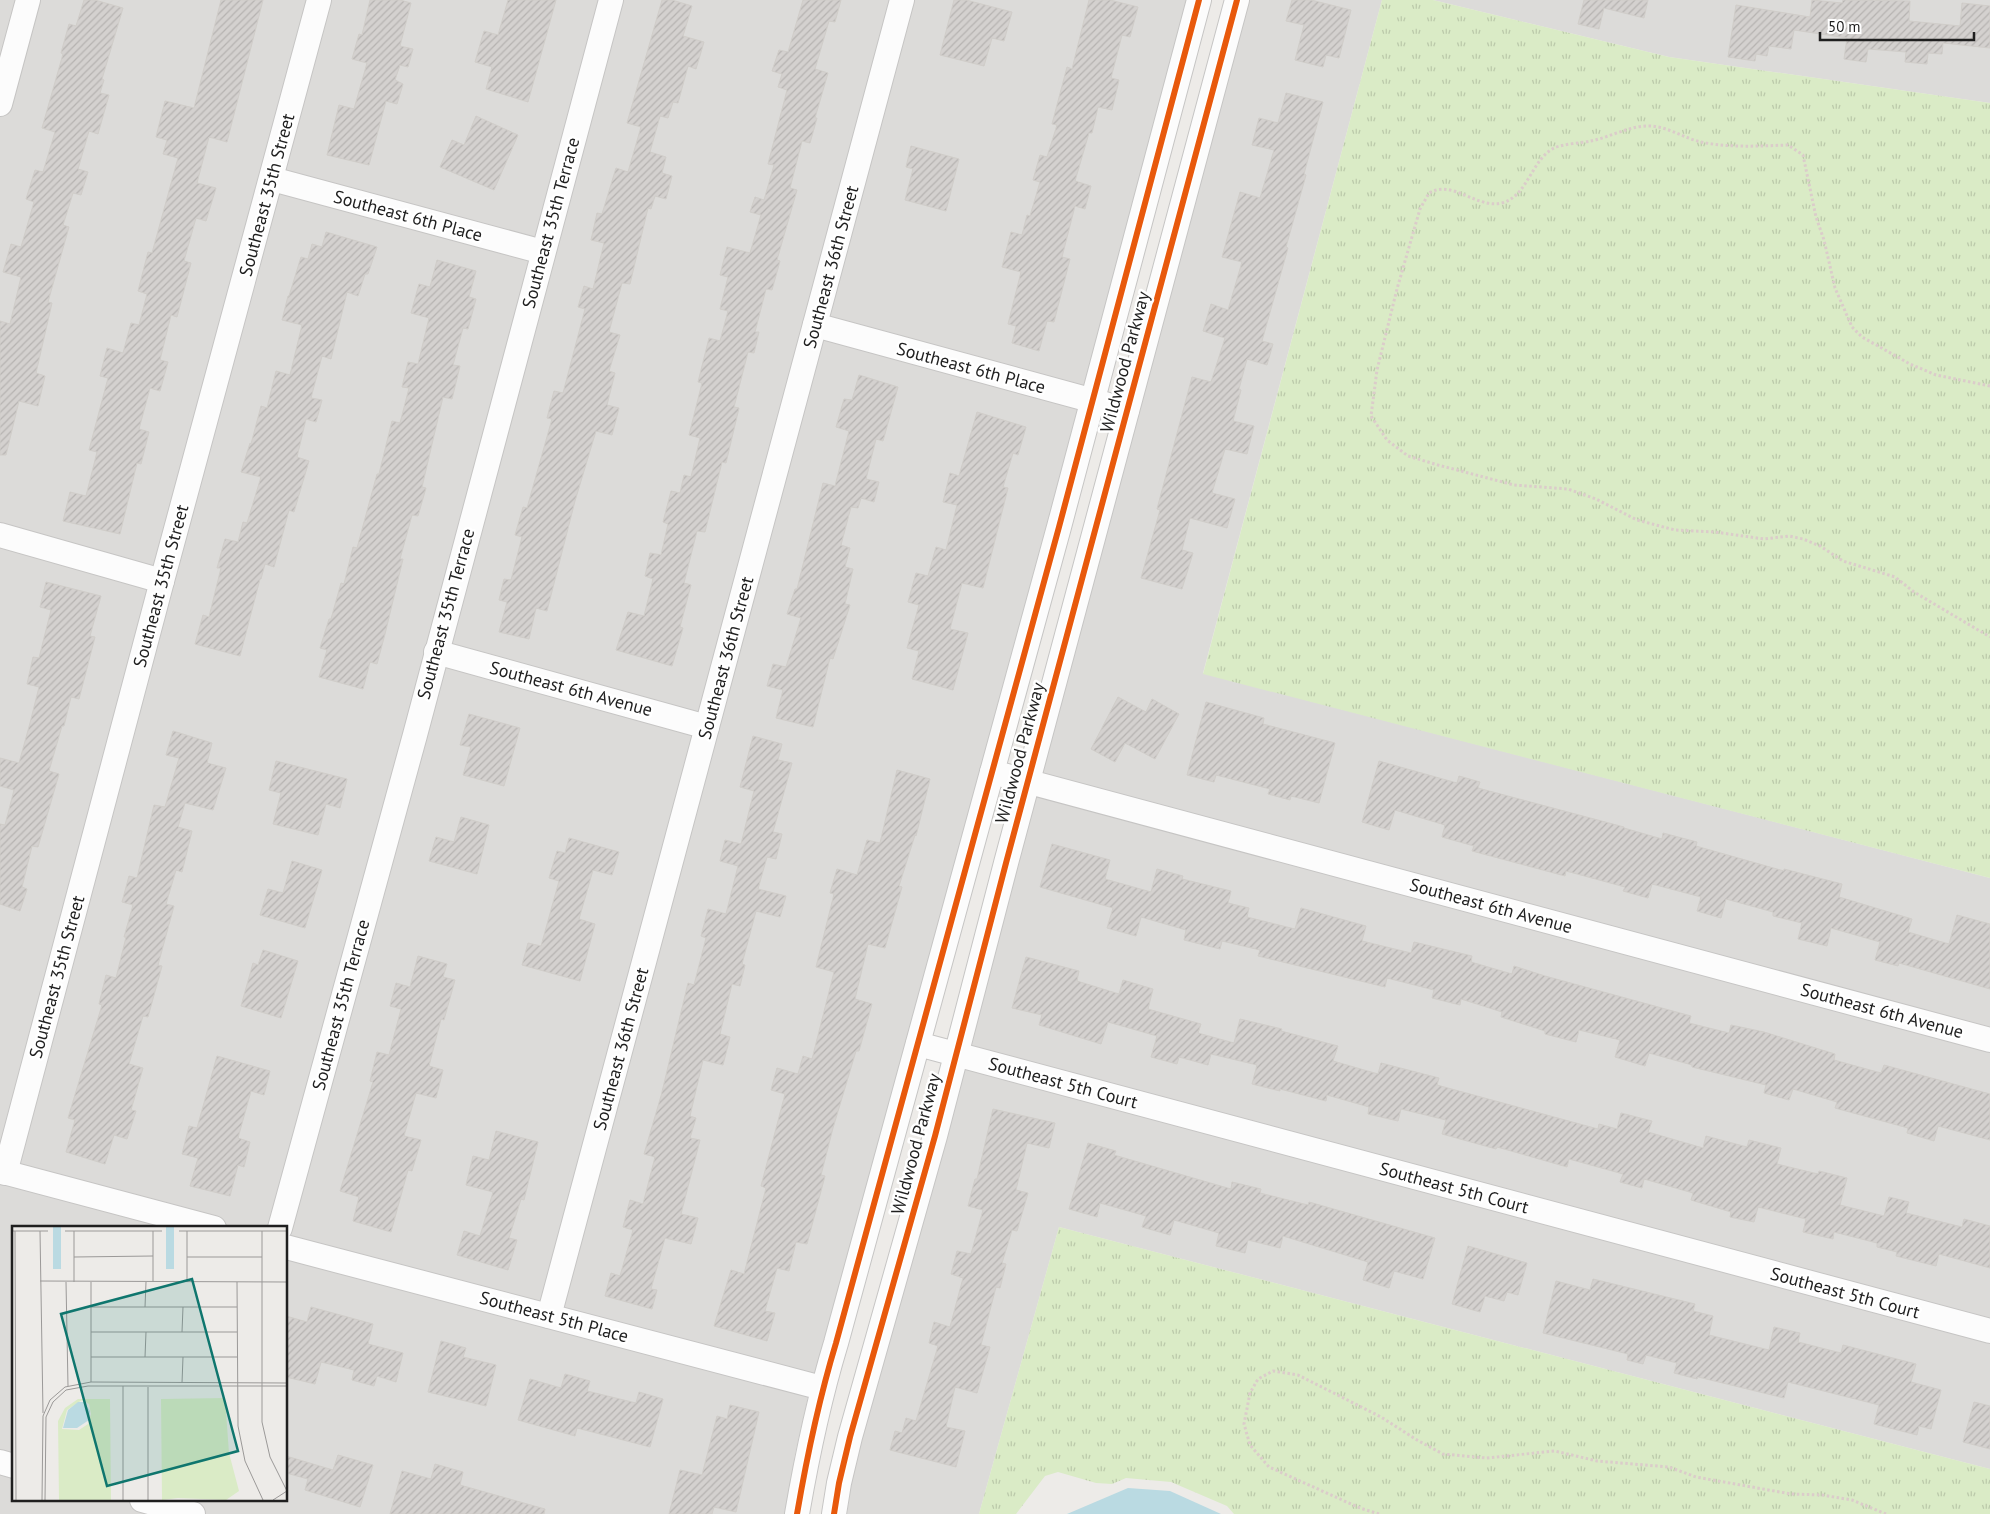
<svg xmlns="http://www.w3.org/2000/svg" width="1990" height="1514" font-family="'PT Sans',sans-serif">
  <defs>
    <pattern id="grass-tufts" width="24" height="20" patternUnits="userSpaceOnUse" patternTransform="scale(1.25)"><rect width="24" height="20" fill="#daebc6"/><path d="M3 7l-1-3M5 7V3M7 7l1-3M15 17l-1-3M17 17v-4M19 17l1-3" fill="none" stroke="#bbc9aa"/></pattern>
    <pattern id="building-hatch" width="6" height="6" patternUnits="userSpaceOnUse" patternTransform="scale(1.25)"><rect width="6" height="6" fill="#d4d1cf"/><path d="M-1 1l2-2M0 6l6-6M5 7l2-2" fill="none" stroke="#b6b3b1"/></pattern>
  </defs>
  <rect width="100%" height="100%" fill="#edebe8"/>
  <g fill="#dcdbd9" fill-rule="evenodd">
    <path d="M 0,0 L 1187,0 L 1047,523 L 825,1339 L 811,1384 L 795,1454 L 786,1514 L 0,1514 ZM 14,1228 L 286,1228 L 286,1500 L 14,1500 Z"/>
    <polygon points="1249,0 1382,0 1203,673 1990,878 1990,1469 1059,1227 979,1514 847,1514 851,1486 861,1440 947,1139 1017,866"/>
    <polygon points="1433,0 1990,0 1990,103 1669,57"/>
  </g>
  <g fill="url(#grass-tufts)">
    <polygon points="1382,0 1433,0 1669,57 1990,103 1990,878 1203,674"/>
    <polygon points="1059,1227 1990,1469 1990,1514 1234,1514 1227,1506 1171,1482 1126,1478 1112,1484 1096,1483 1058,1472 1045,1476 1016,1514 979,1514"/>
  </g>
  <polygon fill="#badae2" points="1128,1488 1170,1491 1221,1514 1067,1514"/>
  <g fill="url(#building-hatch)" stroke="#d0cdc9">
    <polygon points="84,0 95,0 123,8 102,79 104,80 100,93 109,95 98,134 89,131 78,169 88,172 81,195 73,193 63,225 69,227 48,302 52,303 36,373 45,376 38,406 19,401 6,455 0,455 0,321 10,324 21,277 3,272 11,244 21,247 34,202 26,199 35,170 43,172 55,132 42,128 63,54 61,53 69,24 76,26"/>
    <polygon points="221,0 263,0 227,142 209,137 197,183 216,188 206,221 196,218 184,261 191,263 177,317 171,315 160,360 168,362 160,391 150,388 139,429 149,432 141,464 137,463 120,534 63,521 70,492 86,496 97,452 89,450 108,378 100,376 107,348 123,353 131,323 139,325 147,294 138,291 148,252 152,253 178,158 163,154 167,140 156,137 165,101 194,108"/>
    <polygon points="370,0 400,0 411,3 400,46 413,49 408,67 400,65 395,80 403,84 397,104 386,101 369,165 327,155 339,105 354,109 367,63 352,59 359,34 362,35"/>
    <polygon points="508,0 556,0 528,102 486,89 492,67 475,62 484,31 498,35"/>
    <polygon points="662,0 672,0 692,6 683,36 704,42 696,69 688,66 678,103 673,102 668,118 660,116 650,152 666,157 662,173 672,176 666,199 655,196 651,209 648,208 630,284 622,283 609,332 620,335 609,371 615,373 607,405 619,408 612,435 596,431 575,501 547,611 536,608 529,639 499,632 507,602 499,600 504,579 511,580 522,537 515,535 523,507 527,508 552,419 547,418 554,391 563,393 585,309 578,307 584,286 593,289 604,243 591,240 597,213 602,214 616,168 628,172 641,127 627,123"/>
    <polygon points="803,0 841,0 835,22 829,21 815,69 828,73 815,118 817,118 810,143 802,141 790,188 797,190 777,260 780,261 772,290 766,289 755,332 759,332 754,353 748,352 734,407 739,408 726,463 722,462 705,532 697,531 684,583 691,585 680,627 683,628 672,666 616,650 628,612 644,616 653,579 645,576 650,553 661,555 668,524 663,522 671,491 680,493 684,475 691,477 700,438 689,435 702,383 698,382 709,338 720,341 728,311 720,309 728,277 720,275 727,247 750,253 761,215 750,212 755,197 764,200 774,165 768,164 787,90 778,87 782,74 772,71 779,50 788,52"/>
    <polygon points="954,0 966,0 1012,12 1004,41 992,38 984,66 940,55"/>
    <polygon points="1089,0 1110,0 1138,7 1130,37 1122,35 1111,78 1119,80 1112,110 1098,107 1092,133 1089,133 1075,181 1091,186 1085,209 1075,206 1062,257 1070,259 1054,322 1047,321 1039,351 1012,343 1016,326 1008,324 1021,272 1002,267 1011,232 1022,235 1027,215 1030,216 1040,182 1033,180 1040,155 1047,157 1057,125 1052,124 1067,67 1072,69"/>
    <polygon points="1292,0 1311,0 1351,10 1339,58 1326,55 1323,67 1295,60 1304,25 1286,21"/>
    <polygon points="1584,0 1648,0 1644,18 1604,8 1599,29 1578,24"/>
    <polygon points="1812,0 1842,3 1843,0 1910,1 1909,21 1960,26 1962,3 1990,6 1990,48 1943,43 1942,54 1928,53 1927,64 1905,62 1906,52 1868,49 1866,62 1844,59 1847,38 1794,30 1791,49 1769,46 1767,56 1756,54 1755,61 1728,57 1736,5 1810,17"/>
    <polygon points="1286,93 1323,102 1304,174 1306,175 1286,247 1288,248 1262,341 1273,344 1267,365 1247,359 1239,389 1241,390 1233,421 1254,426 1247,454 1225,449 1212,493 1235,499 1227,528 1190,518 1182,550 1193,553 1182,589 1141,578 1160,510 1157,509 1192,377 1211,382 1225,338 1203,331 1211,304 1228,310 1242,262 1222,257 1240,192 1260,198 1274,150 1252,145 1259,118 1278,123"/>
    <polygon points="476,116 518,135 494,190 440,167 452,140 464,145"/>
    <polygon points="911,146 959,159 946,211 905,200 913,169 906,167"/>
    <polygon points="326,232 377,247 368,274 365,274 358,296 347,292 331,359 322,356 311,398 322,400 316,422 306,419 297,457 309,461 294,512 289,510 274,567 265,564 261,579 260,579 240,656 195,644 203,615 209,617 221,568 217,568 225,539 238,542 243,522 247,523 261,477 241,472 250,443 251,444 261,406 267,408 276,371 290,375 302,325 282,320 288,296 289,296 301,257 308,259 312,244 322,247"/>
    <polygon points="437,260 476,271 469,297 476,299 468,329 463,328 453,365 460,366 452,399 443,397 422,487 426,488 418,516 412,515 400,559 403,559 385,634 377,664 370,662 363,689 319,677 327,650 320,648 329,619 331,619 341,583 344,584 353,547 357,548 377,474 379,474 392,421 400,423 409,388 402,387 408,362 418,364 429,318 411,313 419,284 430,287"/>
    <polygon points="859,375 898,387 883,441 876,439 866,479 879,482 874,502 861,498 858,508 851,507 841,545 850,548 845,567 853,569 845,604 850,605 833,659 830,658 813,727 776,718 783,690 767,686 773,664 786,667 801,618 787,614 795,589 797,589 823,483 835,486 849,431 836,427 844,399 852,400"/>
    <polygon points="977,412 1026,427 1018,455 1013,453 1003,487 1008,488 983,588 962,583 950,629 968,633 953,690 912,679 919,651 907,648 919,605 908,602 916,573 928,576 936,547 946,550 957,505 943,502 950,473 959,476"/>
    <polygon points="46,582 101,596 90,636 95,637 79,699 71,697 64,726 62,726 49,771 59,774 38,847 32,846 22,887 27,889 20,911 0,904 0,824 5,825 14,790 0,786 0,758 19,763 30,723 39,687 27,684 33,657 39,658 51,610 40,607"/>
    <polygon points="1118,697 1146,712 1152,699 1179,714 1155,759 1125,743 1115,762 1091,749"/>
    <polygon points="1206,702 1264,718 1263,724 1335,743 1319,803 1291,796 1290,800 1268,794 1270,789 1216,775 1214,782 1187,775"/>
    <polygon points="469,714 520,728 504,786 463,775 471,747 460,745"/>
    <polygon points="173,731 212,743 207,763 226,768 213,810 185,803 178,827 192,831 182,872 176,870 166,904 174,906 158,965 162,966 148,1017 143,1016 129,1064 143,1068 131,1110 136,1111 127,1139 114,1135 105,1164 66,1152 75,1120 68,1118 102,1005 99,1004 106,975 116,978 126,937 124,937 133,905 122,902 129,876 137,878 154,805 165,807 179,758 166,755"/>
    <polygon points="753,736 782,744 778,760 792,763 773,832 782,834 776,859 767,857 758,889 786,896 780,917 756,911 742,964 745,965 740,986 732,984 720,1034 730,1037 723,1065 703,1060 690,1116 696,1118 690,1138 700,1140 681,1214 698,1218 691,1244 665,1238 651,1289 657,1290 652,1309 605,1296 611,1273 620,1276 633,1230 623,1227 630,1200 643,1204 655,1157 644,1154 661,1096 688,983 694,985 706,938 701,936 708,909 726,914 738,866 720,861 725,840 741,844 754,791 740,787"/>
    <polygon points="276,761 347,779 340,808 326,804 318,835 273,824 281,793 269,790"/>
    <polygon points="1379,761 1457,783 1459,776 1480,782 1478,788 1624,827 1624,828 1662,839 1663,833 1697,842 1696,846 1784,871 1784,869 1842,884 1839,897 1912,919 1908,932 1949,944 1957,915 1990,924 1990,989 1899,963 1898,966 1875,960 1880,942 1831,928 1827,946 1798,939 1802,923 1773,916 1773,912 1726,899 1721,918 1697,911 1701,897 1652,884 1648,898 1623,891 1625,887 1566,871 1565,876 1472,851 1474,846 1442,837 1445,825 1395,810 1389,830 1362,822"/>
    <polygon points="897,770 930,779 916,836 915,835 899,886 902,887 885,948 868,944 855,999 872,1004 859,1051 856,1051 833,1128 821,1175 825,1176 807,1244 796,1242 789,1271 777,1268 765,1311 775,1313 767,1341 714,1326 731,1270 744,1274 766,1188 761,1186 785,1094 771,1090 777,1068 798,1074 803,1056 812,1059 834,972 816,967 834,894 830,893 837,869 857,875 867,840 880,843"/>
    <polygon points="461,817 489,825 477,874 429,861 436,837 454,842"/>
    <polygon points="569,838 619,852 612,875 593,870 579,919 595,924 580,981 522,965 528,943 541,946 559,881 549,878 557,851 565,853"/>
    <polygon points="1052,844 1110,860 1105,879 1151,892 1157,869 1183,876 1182,879 1231,891 1228,903 1249,908 1247,917 1295,929 1301,908 1366,926 1362,941 1411,953 1414,942 1472,956 1471,962 1512,974 1514,966 1545,976 1691,1016 1689,1023 1729,1033 1731,1025 1764,1032 1835,1054 1834,1060 1881,1073 1884,1065 1990,1094 1990,1140 1938,1126 1934,1141 1907,1133 1908,1128 1835,1108 1837,1102 1793,1089 1789,1100 1764,1093 1766,1085 1692,1067 1692,1065 1649,1053 1645,1066 1615,1057 1620,1040 1579,1030 1576,1042 1545,1034 1545,1031 1501,1017 1502,1012 1461,999 1460,1005 1432,998 1434,990 1387,978 1385,987 1258,956 1260,950 1222,941 1220,949 1184,940 1186,930 1141,917 1136,936 1107,928 1113,908 1040,887"/>
    <polygon points="292,861 322,870 305,928 260,915 268,889 283,893"/>
    <polygon points="263,950 298,961 281,1018 241,1006 253,963 258,965"/>
    <polygon points="418,956 447,964 443,977 455,980 444,1020 441,1019 429,1066 443,1070 436,1098 416,1093 404,1136 421,1140 412,1171 408,1170 391,1232 353,1221 359,1197 340,1191 373,1082 370,1081 377,1052 389,1055 401,1009 390,1006 396,983 410,987"/>
    <polygon points="1026,957 1079,971 1077,981 1119,994 1123,980 1153,989 1148,1009 1201,1024 1198,1033 1234,1043 1240,1019 1282,1029 1281,1031 1338,1046 1333,1061 1378,1074 1381,1063 1439,1078 1437,1085 1598,1129 1599,1124 1617,1129 1621,1113 1652,1121 1648,1132 1703,1148 1706,1136 1747,1147 1749,1140 1781,1148 1777,1164 1818,1174 1819,1171 1847,1178 1840,1205 1884,1216 1889,1197 1909,1202 1906,1213 1962,1227 1964,1219 1990,1226 1990,1268 1939,1254 1936,1266 1896,1256 1897,1252 1877,1247 1877,1243 1834,1232 1833,1239 1803,1232 1806,1219 1758,1207 1754,1222 1730,1217 1731,1212 1691,1200 1693,1193 1644,1179 1642,1188 1620,1182 1623,1174 1569,1159 1567,1167 1497,1147 1496,1149 1442,1134 1446,1120 1401,1109 1398,1121 1368,1114 1369,1107 1327,1095 1326,1101 1280,1089 1280,1091 1252,1084 1257,1065 1211,1054 1208,1065 1179,1057 1177,1064 1151,1057 1157,1036 1108,1022 1101,1044 1039,1025 1042,1015 1012,1008"/>
    <polygon points="217,1056 270,1071 264,1095 251,1091 238,1138 250,1142 244,1167 238,1165 230,1196 190,1186 198,1158 182,1154 189,1126 197,1128"/>
    <polygon points="993,1109 1055,1123 1049,1148 1027,1143 1016,1190 1028,1193 1017,1231 1012,1230 1002,1263 1006,1264 1000,1288 996,1287 981,1345 990,1347 977,1393 955,1387 946,1427 965,1431 956,1467 890,1450 895,1431 902,1433 906,1418 916,1421 938,1346 929,1343 934,1322 950,1327 963,1278 951,1274 957,1251 971,1254 983,1210 968,1206 975,1179 977,1179"/>
    <polygon points="496,1131 538,1142 524,1200 521,1199 509,1238 517,1240 508,1270 457,1255 464,1231 480,1236 493,1192 466,1185 473,1156 489,1160"/>
    <polygon points="1088,1143 1116,1151 1114,1155 1231,1189 1232,1182 1261,1189 1260,1193 1308,1205 1309,1202 1435,1238 1423,1279 1394,1271 1389,1288 1363,1280 1368,1262 1283,1236 1280,1248 1248,1240 1245,1253 1216,1246 1219,1233 1174,1220 1170,1235 1142,1227 1146,1216 1100,1203 1097,1217 1069,1209"/>
    <polygon points="1468,1246 1527,1263 1518,1295 1507,1292 1504,1301 1485,1296 1480,1312 1452,1304"/>
    <polygon points="1593,1279 1695,1304 1693,1311 1713,1316 1709,1335 1769,1350 1774,1327 1800,1333 1798,1342 1841,1353 1843,1345 1916,1364 1911,1382 1941,1390 1931,1429 1919,1426 1917,1435 1874,1424 1879,1405 1788,1382 1784,1398 1698,1377 1697,1379 1674,1373 1677,1363 1646,1355 1643,1364 1627,1360 1628,1354 1543,1333 1556,1281 1590,1290"/>
    <polygon points="311,1307 373,1324 368,1344 403,1353 396,1382 377,1376 374,1386 352,1380 354,1370 321,1362 315,1384 286,1377 286,1316 307,1322"/>
    <polygon points="441,1341 466,1348 463,1357 496,1365 486,1406 428,1392"/>
    <polygon points="565,1374 590,1381 587,1391 636,1403 639,1392 663,1399 650,1447 577,1428 575,1436 518,1420 530,1379 561,1388"/>
    <polygon points="1974,1402 1990,1406 1990,1449 1963,1442"/>
    <polygon points="730,1405 759,1412 736,1512 714,1507 712,1514 669,1514 680,1470 702,1475 717,1416 727,1419"/>
    <polygon points="338,1455 373,1465 360,1507 305,1490 308,1479 286,1473 286,1456 333,1470"/>
    <polygon points="435,1464 463,1472 460,1485 545,1509 544,1514 390,1514 402,1471 431,1479"/>
  </g>
  <g fill="none" stroke-linecap="round" stroke-linejoin="round">
    <g stroke="#c6c5c4" stroke-width="26">
      <g id="minor">
        <polyline points="0,104 28,0"/>
        <polyline points="272,179 543,252"/>
        <polyline points="815,325 1127,410"/>
        <polyline points="0,535 162,581"/>
        <polyline points="436,652 707,727"/>
        <polyline points="992,772 1990,1040"/>
        <polyline points="918,1044 1990,1331"/>
        <polyline points="0,1171 214,1228"/>
        <polyline points="5,1173 162,581 319,0"/>
        <polyline points="280,1228 415,735 611,0"/>
        <polyline points="286,1247 822,1388"/>
        <polyline points="549,1316 902,0"/>
        <polyline points="0,1462 14,1466"/>
        <polyline points="142,1500 193,1514"/>
        <path d="M 797,1514 C 807,1456 819,1399 836,1343 L 1059,527 L 1199,0"/>
        <polyline points="834,1514 839,1483 850,1437 935,1136 1006,863 1237,0"/>
      </g>
    </g>
    <g stroke="#dbccca" stroke-width="3" stroke-dasharray="2.5 2.5" stroke-linecap="butt">
      <path d="M 1990,386 L 1936,375 L 1910,364 L 1862,337 L 1852,327 L 1835,288 L 1824,240 L 1816,217 L 1803,155 L 1788,145 C 1759,146 1729,148 1701,142 C 1683,138 1666,125 1646,126 C 1627,127 1610,137 1591,141 C 1581,143 1562,144 1554,148 C 1531,160 1528,196 1502,203 C 1476,209 1453,179 1429,193 L 1420,209 L 1397,289 L 1377,370 L 1371,416 L 1387,440 L 1408,456 L 1438,465 L 1514,485 L 1568,489 L 1596,499 L 1637,520 L 1675,530 L 1715,532 L 1764,539 L 1789,536 L 1803,539 L 1820,546 L 1843,561 L 1895,577 L 1914,592 L 1990,637"/>
      <polyline points="1379,1514 1360,1508 1269,1467 1250,1445 1244,1424 1250,1393 1258,1379 1273,1371 1298,1375 1381,1417 1417,1440 1443,1454 1486,1458 1555,1451 1597,1461 1669,1467 1696,1477 1791,1494 1822,1495 1852,1500 1886,1514"/>
    </g>
    <use href="#minor" stroke="#fcfcfc" stroke-width="24"/>
    <g stroke="#fff" stroke-width="9">
      <g id="cycleway">
        <path d="M 797,1514 C 807,1456 819,1399 836,1343 L 1059,527 L 1199,0"/>
        <polyline points="834,1514 839,1483 850,1437 935,1136 1006,863 1237,0"/>
      </g>
    </g>
    <use href="#cycleway" stroke="#e8590c" stroke-width="6"/>
  </g>
  <g text-anchor="middle" stroke-width="5" stroke-linejoin="round" paint-order="stroke">
    <g font-size="18" fill="#1f1f1f" stroke="#fff">
      <text transform="translate(267 195) rotate(-75)" y="6">Southeast 35th Street</text>
      <text transform="translate(408 216) rotate(15)" y="6">Southeast 6th Place</text>
      <text transform="translate(551 223) rotate(-75)" y="6">Southeast 35th Terrace</text>
      <text transform="translate(831 267) rotate(-75)" y="6">Southeast 36th Street</text>
      <text transform="translate(1125 362) rotate(-75)" y="6">Wildwood Parkway</text>
      <text transform="translate(971 368) rotate(15)" y="6">Southeast 6th Place</text>
      <text transform="translate(161 586) rotate(-75)" y="6">Southeast 35th Street</text>
      <text transform="translate(446 614) rotate(-75)" y="6">Southeast 35th Terrace</text>
      <text transform="translate(726 658) rotate(-75)" y="6">Southeast 36th Street</text>
      <text transform="translate(571 689) rotate(15)" y="6">Southeast 6th Avenue</text>
      <text transform="translate(1020 753) rotate(-75)" y="6">Wildwood Parkway</text>
      <text transform="translate(1491 906) rotate(15)" y="6">Southeast 6th Avenue</text>
      <text transform="translate(57 977) rotate(-75)" y="6">Southeast 35th Street</text>
      <text transform="translate(341 1005) rotate(-75)" y="6">Southeast 35th Terrace</text>
      <text transform="translate(1882 1011) rotate(15)" y="6">Southeast 6th Avenue</text>
      <text transform="translate(621 1049) rotate(-75)" y="6">Southeast 36th Street</text>
      <text transform="translate(1063 1083) rotate(15)" y="6">Southeast 5th Court</text>
      <text transform="translate(916 1144) rotate(-75)" y="6">Wildwood Parkway</text>
      <text transform="translate(1454 1188) rotate(15)" y="6">Southeast 5th Court</text>
      <text transform="translate(1845 1293) rotate(15)" y="6">Southeast 5th Court</text>
      <text transform="translate(554 1317) rotate(15)" y="6">Southeast 5th Place</text>
    </g>
  </g>
  <g transform="translate(12 1226)">
    <rect width="275" height="275" fill="#edebe8"/>
    <path d="M 213,172 L 217,227 L 227,265 L 214,274 L 166,272 L 150,274 L 149,173 ZM 66,173 L 98,173 L 99,274 L 47,274 L 46,195 L 53,182 ZM 70,174 L 77,178 L 79,188 L 76,198 L 67,204 L 50,203 L 55,184 Z" fill="#daebc6" fill-rule="evenodd"/>
    <path d="M 41,1 L 49,1 L 49,43 L 41,43 ZM 154,1 L 162,1 L 162,43 L 154,43 ZM 66,176 L 72,176 L 78,185 L 77,194 L 65,202 L 51,202 L 56,184 Z" fill="#badae2"/>
    <path fill="none" stroke="#9b9998" stroke-width="1" d="M 0,5 L 36,5M 3,5 L 4,274M 28,5 L 31,187M 53,5 L 150,5M 62,5 L 62,56M 141,5 L 141,56M 167,5 L 275,5M 250,5 L 250,196 L 258,231 L 275,265M 62,31 L 141,30M 175,31 L 250,31M 28,55 L 275,56M 54,56 L 56,160M 79,56 L 79,156M 175,56 L 175,5M 225,56 L 226,200 L 233,235 L 251,274M 79,81 L 225,81M 133,81 L 134,56M 79,106 L 225,106M 170,106 L 171,81M 79,131 L 225,131M 133,131 L 134,106M 170,157 L 171,131M 136,161 L 136,274M 30,274 L 31,190 L 38,174 L 53,161 L 79,156 L 275,157M 33,274 L 34,191 L 41,176 L 54,164 L 76,160 L 275,160M 111,274 L 111,160M 261,274 L 275,265"/>
    <path fill="#0f766e" fill-opacity="0.15" stroke="#0f766e" stroke-width="2.5" d="M 180,53 L 226,225 L 95,260 L 49,88 Z"/>
    <rect width="275" height="275" fill="none" stroke="#1f1f1f" stroke-width="2.5"/>
  </g>
  <path d="M1820 32v8h154v-8" fill="none" stroke="#1f1f1f" stroke-width="2.5"/>
  <text x="1828" y="32" font-size="15" fill="#1f1f1f" stroke="#ffffff" stroke-width="4" paint-order="stroke">50 m</text>
</svg>
